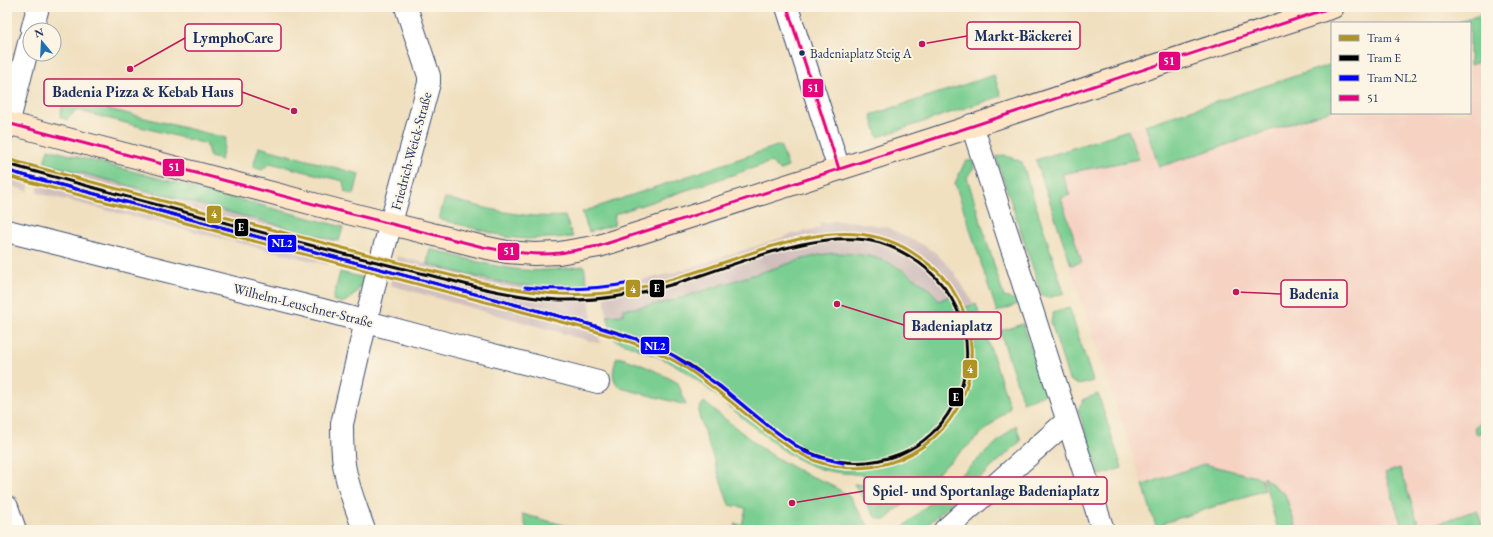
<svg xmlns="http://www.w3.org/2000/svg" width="1493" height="537" font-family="'EB Garamond',serif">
  <rect width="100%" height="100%" fill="#fcf5e5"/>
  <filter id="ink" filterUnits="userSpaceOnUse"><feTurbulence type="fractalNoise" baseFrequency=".025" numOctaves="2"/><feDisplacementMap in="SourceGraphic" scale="8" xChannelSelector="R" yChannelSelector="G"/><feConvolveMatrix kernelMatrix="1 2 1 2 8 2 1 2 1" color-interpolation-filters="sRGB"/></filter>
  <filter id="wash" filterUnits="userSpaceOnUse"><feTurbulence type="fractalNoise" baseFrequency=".012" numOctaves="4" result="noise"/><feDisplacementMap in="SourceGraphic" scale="16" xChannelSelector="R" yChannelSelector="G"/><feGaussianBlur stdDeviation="0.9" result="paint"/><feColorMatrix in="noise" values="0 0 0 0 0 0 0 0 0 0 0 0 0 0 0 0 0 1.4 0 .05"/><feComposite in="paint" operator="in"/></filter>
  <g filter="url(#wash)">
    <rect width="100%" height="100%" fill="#f0e0c0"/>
    <polygon fill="#f5d2c2" points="1486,13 1486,530 1278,530 1262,477 1203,464 1142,484 1035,159 1128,130 1332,64 1332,113 1470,113 1470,23 1456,23"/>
    <g fill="#d1bfbd">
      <polygon points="16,155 36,160 28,191 7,185 7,179"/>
      <polygon points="44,163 334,240 328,265 37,193"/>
      <polygon points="835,221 856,222 886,227 921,244 935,252 954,272 974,304 957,310 939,302 935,294 913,276 900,267 883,259 862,254 833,253 819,255 800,260 668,302 635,308 623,309 623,315 607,316 603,286 631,282 673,273 793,234 820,228 819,223"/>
      <polygon points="397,256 511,284 548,287 588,288 592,321 601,344 390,285"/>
    </g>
    <g fill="#7ace91" stroke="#4a7e78">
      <polygon points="1486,13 1486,60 1470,65 1470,23 1456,23"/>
      <polygon points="1332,64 1332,110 1159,167 1145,125"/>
      <polygon points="994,75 1001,96 878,137 871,115"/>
      <polygon points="64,98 226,138 221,160 210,157 206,144 76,110 67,120 60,117"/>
      <polygon points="1128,130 1139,159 1062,174 1070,195 1061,198 1082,262 1071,265 1036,160"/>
      <polygon points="780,145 788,167 780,170 771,162 615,214 614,225 589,232 582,212"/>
      <polygon points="259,147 359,174 354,195 345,192 343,181 270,163 262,170 253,167"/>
      <polygon points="48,149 343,227 339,241 334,240 44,163"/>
      <polygon points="1004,155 1022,162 1064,293 1048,298 1042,295 996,157"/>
      <polygon points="972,160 974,167 967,177 1004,297 1017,300 1018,304 997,312 955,183 965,162"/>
      <path d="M 445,198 C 486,208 522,219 565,216 L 573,237 L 526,239 L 507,237 L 439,219 Z"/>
      <path d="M 430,249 C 461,257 491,267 523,270 C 543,272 564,268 584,266 L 588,288 C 562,288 536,288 511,284 C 482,279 454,271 427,264 Z"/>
      <path d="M 833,253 C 869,254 887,257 917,280 C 926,286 934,292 939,301 L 951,295 L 957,310 L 976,304 L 1010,408 L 885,520 L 875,517 L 854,484 L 864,485 L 863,475 C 848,473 832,473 818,468 C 794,460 775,444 756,429 C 732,409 710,389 685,371 C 664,357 638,349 615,340 L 607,316 L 623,315 L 623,309 L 635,308 L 668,302 L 800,260 L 819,255 Z"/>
      <path d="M 340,272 L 364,278 C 358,291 355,297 342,303 L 333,300 Z"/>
      <polygon points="1069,307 1093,381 1079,385 1069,380 1051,322 1053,312"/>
      <polygon points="1023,324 1046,394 1023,402 1000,331"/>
      <path d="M 617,357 C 639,362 658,372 678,383 L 686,405 L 621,388 C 610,380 613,369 617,357 Z"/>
      <polygon points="1098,394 1122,468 1100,475 1078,409 1084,399"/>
      <polygon points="704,402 761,448 775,457 803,473 828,483 849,496 868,525 867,530 737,530 735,524 742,525 746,508 729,505 699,416 699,409"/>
      <polygon points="1486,416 1486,431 1476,434 1474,428"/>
      <polygon points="1016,425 1021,441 922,530 900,530"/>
      <polygon points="1204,464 1261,478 1265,490 1164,523 1167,530 1157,530 1143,485"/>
      <polygon points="1400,468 1420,529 1477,510 1483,528 1478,530 1403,530 1385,473"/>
      <polygon points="1263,477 1285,494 1297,530 1278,530"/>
      <polygon points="522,514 582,530 527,530"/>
    </g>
  </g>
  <g filter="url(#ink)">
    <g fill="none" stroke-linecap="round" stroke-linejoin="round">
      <g stroke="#3b4a6d" stroke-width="24">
        <g id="street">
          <polyline points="787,7 839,169"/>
          <polyline points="32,30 38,7"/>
          <polyline points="972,125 1103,530"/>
          <polyline points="7,128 30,39"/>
          <polyline points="7,231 322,310 442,342 598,382"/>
          <polyline points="7,507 15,530"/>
          <path d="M 364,530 C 357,509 347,487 344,464 C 342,451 342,437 342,424 L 377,274 L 429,83 L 429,76 L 406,7"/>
          <polyline points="945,530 1067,421"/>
        </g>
      </g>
      <g stroke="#3b4a6d" stroke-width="24">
        <polyline id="secondary" points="7,123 340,211 483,247 507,252 534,254 559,253 599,246 933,139 1333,7"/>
      </g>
      <use href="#street" stroke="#fff" stroke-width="22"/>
      <use href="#secondary" stroke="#fee5c5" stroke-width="22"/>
      <g stroke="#fcf5e5" stroke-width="6">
        <g id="bus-1">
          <polyline points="787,7 839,169"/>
          <path d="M 7,123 L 340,211 L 483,247 C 508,252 534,256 559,253 C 573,251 586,248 599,246 L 933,139 L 1333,7"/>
        </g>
      </g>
      <use href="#bus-1" stroke="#e5007d" stroke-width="3"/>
      <g stroke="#fcf5e5" stroke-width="6">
        <path id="tram-1" d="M 7,159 C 119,190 231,219 343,248 C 377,257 411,266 445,274 C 494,286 542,297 593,294 C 633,292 671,280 708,268 C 770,247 848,212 910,251 C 921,258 931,265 941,275 C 959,295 969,319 971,346 C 976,421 908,479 835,466 C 819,464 806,457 792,449 C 754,424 722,391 683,366 C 652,347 618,338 584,328 L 7,176"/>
      </g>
      <g stroke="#fcf5e5" stroke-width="6">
        <path id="tram-2" d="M 7,164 C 119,195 232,225 344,254 C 378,262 411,271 445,279 C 482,289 520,298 559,300 C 598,301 636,295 674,284 C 732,267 821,225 880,243 C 950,265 990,340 952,407 C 941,428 922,445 900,454 C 864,468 828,464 795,445 C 756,420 724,386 685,362 C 654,343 620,333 585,323 L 8,171"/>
      </g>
      <g stroke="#fcf5e5" stroke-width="6">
        <g id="tram-3">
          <polyline points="8,171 585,323 652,344 674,356 720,386 771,428 805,452 822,458 843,463"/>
          <path d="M 525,287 C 563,291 599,289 637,282"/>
        </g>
      </g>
      <use href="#tram-1" stroke="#af9424" stroke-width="3"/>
      <use href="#tram-2" stroke="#000" stroke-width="3"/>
      <use href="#tram-3" stroke="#00f" stroke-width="3"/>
    </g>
  </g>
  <circle fill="#1b2f5e" stroke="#fcf5e5" stroke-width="1.5" cx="802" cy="53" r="3.5"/>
  <g text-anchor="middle" stroke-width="4" stroke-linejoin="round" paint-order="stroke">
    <g font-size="13" fill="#1b2f5e" stroke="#fcf5e5" text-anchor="start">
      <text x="810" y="58">Badeniaplatz Steig A</text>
    </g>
    <g font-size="14" fill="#1b2f5e" stroke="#fcf5e5">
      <text transform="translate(411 151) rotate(-75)" y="5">Friedrich-Weick-Straße</text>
      <text transform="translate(303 305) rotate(14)" y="5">Wilhelm-Leuschner-Straße</text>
    </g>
  </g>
  <path fill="none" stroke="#c2185b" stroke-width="1.5" d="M922 44L967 36M130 69L185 38M294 111L242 92M1236 292L1281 294M837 304L904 325M792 503L864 491"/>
  <g fill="#c2185b" stroke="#fcf5e5" stroke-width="1.5">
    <circle cx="922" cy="44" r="4"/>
    <circle cx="130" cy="69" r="4"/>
    <circle cx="294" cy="111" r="4"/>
    <circle cx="1236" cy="292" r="4"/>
    <circle cx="837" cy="304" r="4"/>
    <circle cx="792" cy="503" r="4"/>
  </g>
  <g fill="#fcf5e5" stroke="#c2185b" stroke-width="1.5">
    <rect x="967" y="22" width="113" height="27" rx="4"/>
    <rect x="185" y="24" width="96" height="27" rx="4"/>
    <rect x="44" y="79" width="198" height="27" rx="4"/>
    <rect x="1281" y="280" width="66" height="27" rx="4"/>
    <rect x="904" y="312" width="97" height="27" rx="4"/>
    <rect x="864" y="477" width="243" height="27" rx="4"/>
  </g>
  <g font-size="15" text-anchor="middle" font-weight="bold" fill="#1b2f5e">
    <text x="1023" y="41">Markt-Bäckerei</text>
    <text x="233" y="43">LymphoCare</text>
    <text x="143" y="97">Badenia Pizza &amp; Kebab Haus</text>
    <text x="1314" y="299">Badenia</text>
    <text x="952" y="331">Badeniaplatz</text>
    <text x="986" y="496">Spiel- und Sportanlage Badeniaplatz</text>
  </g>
  <g stroke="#fcf5e5" stroke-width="1.5">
    <rect x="1158" y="51" width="23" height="20" rx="4" fill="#e5007d"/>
    <rect x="802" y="78" width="22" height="20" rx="4" fill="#e5007d"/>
    <rect x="162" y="158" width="23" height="19" rx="4" fill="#e5007d"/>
    <rect x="206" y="205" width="16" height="19" rx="4" fill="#af9424"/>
    <rect x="234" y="218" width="15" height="19" rx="4" fill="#000"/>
    <rect x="267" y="234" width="30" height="19" rx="4" fill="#00f"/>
    <rect x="497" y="242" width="23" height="19" rx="4" fill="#e5007d"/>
    <rect x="649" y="279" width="16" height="19" rx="4" fill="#000"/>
    <rect x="625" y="279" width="16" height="19" rx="4" fill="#af9424"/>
    <rect x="640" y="336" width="30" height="19" rx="4" fill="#00f"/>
    <rect x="962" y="359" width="16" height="20" rx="4" fill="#af9424"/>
    <rect x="948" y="387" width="16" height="20" rx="4" fill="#000"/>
  </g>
  <g font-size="11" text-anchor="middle" font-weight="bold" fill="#fff">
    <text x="1169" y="65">51</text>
    <text x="813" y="92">51</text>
    <text x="174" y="171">51</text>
    <text x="214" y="218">4</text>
    <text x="241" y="231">E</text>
    <text x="282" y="247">NL2</text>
    <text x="509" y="255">51</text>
    <text x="657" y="292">E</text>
    <text x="633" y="293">4</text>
    <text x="655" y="350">NL2</text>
    <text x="970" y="373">4</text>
    <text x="956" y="401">E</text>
  </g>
  <rect width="1493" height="537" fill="none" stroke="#fcf5e5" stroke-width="24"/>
  <rect x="1331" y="22" width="140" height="92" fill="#fcf5e5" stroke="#a2a6af"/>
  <rect x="1339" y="35" width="20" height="6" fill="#af9424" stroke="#a2a6af"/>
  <text x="1367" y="42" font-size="12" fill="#1b2f5e">Tram 4</text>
  <rect x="1339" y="55" width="20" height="6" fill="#000000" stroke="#a2a6af"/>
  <text x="1367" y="62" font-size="12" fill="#1b2f5e">Tram E</text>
  <rect x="1339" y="75" width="20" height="6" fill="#0000ff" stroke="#a2a6af"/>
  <text x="1367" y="82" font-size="12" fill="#1b2f5e">Tram NL2</text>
  <rect x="1339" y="95" width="20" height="6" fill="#e5007d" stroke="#a2a6af"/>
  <text x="1367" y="102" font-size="12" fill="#1b2f5e">51</text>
  <g transform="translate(42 42) rotate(342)"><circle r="19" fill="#fcf5e5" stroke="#a2a6af"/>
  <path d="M0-3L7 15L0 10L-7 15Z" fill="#1f6fb2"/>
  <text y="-6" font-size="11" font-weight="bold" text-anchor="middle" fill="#1b2f5e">N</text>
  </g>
</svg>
